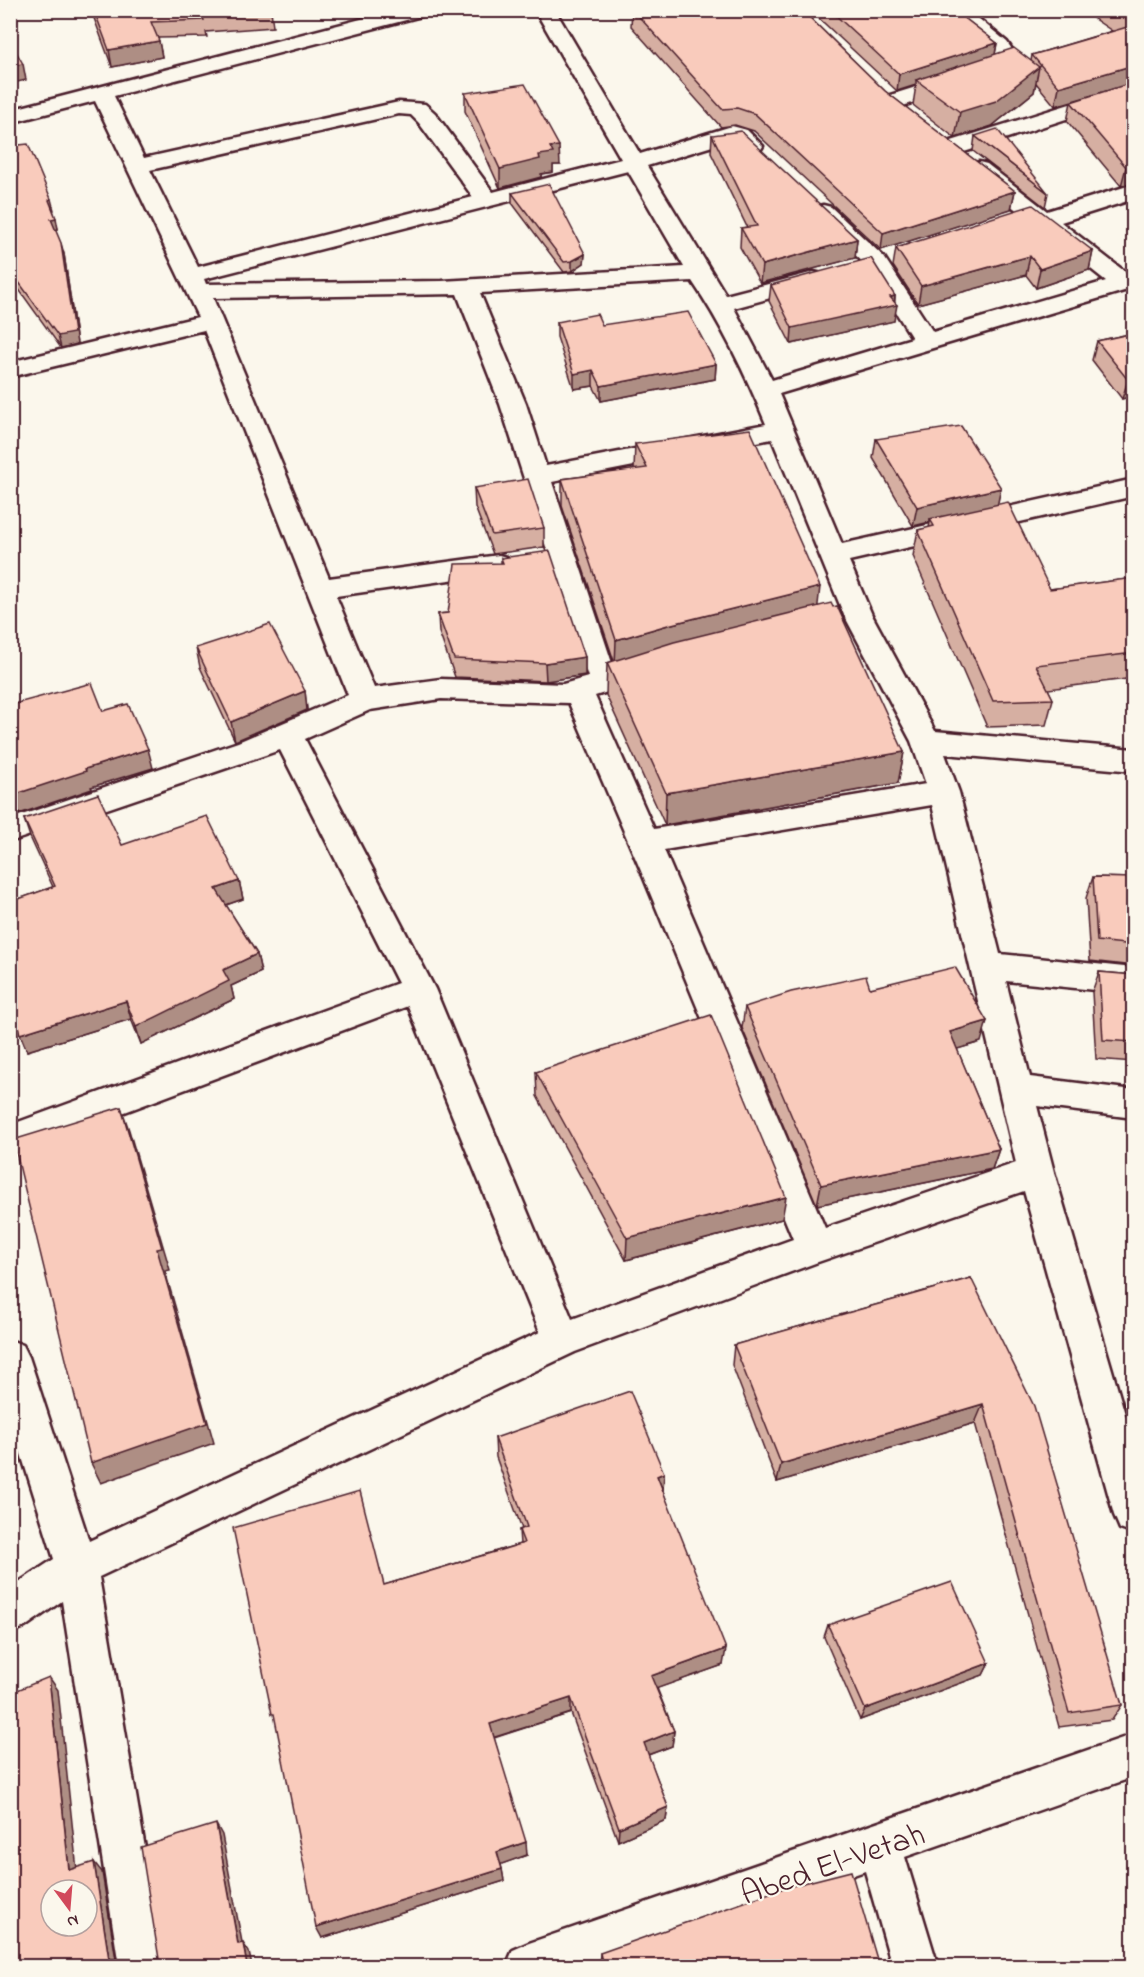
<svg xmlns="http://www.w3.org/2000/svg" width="1144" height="1977" font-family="'Indie Flower',sans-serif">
  <rect width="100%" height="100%" fill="#fbf7ec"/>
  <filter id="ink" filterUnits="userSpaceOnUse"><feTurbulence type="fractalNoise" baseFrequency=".0167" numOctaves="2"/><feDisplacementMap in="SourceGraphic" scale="12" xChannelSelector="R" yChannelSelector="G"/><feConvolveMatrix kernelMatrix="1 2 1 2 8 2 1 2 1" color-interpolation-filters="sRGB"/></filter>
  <g filter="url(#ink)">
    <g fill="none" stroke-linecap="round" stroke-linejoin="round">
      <g stroke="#4a1f2b" stroke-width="5">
        <g id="minor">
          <path d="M 396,10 L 432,10 L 429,14 L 114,96 L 144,158 L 399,102 L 425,104 L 435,113 L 493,192 L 621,159 L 535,10 L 555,10 L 640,154 L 732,126 L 747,130 L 763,146 L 760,151 C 747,154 741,148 732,140 L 647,166 L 726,295 L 814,272 L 822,274 L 826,279 L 822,284 L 734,308 L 772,380 L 912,338 L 867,266 L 815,217 L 812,212 L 815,207 L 823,205 L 831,207 L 884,257 L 933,332 L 1106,281 L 971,174 L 968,169 L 971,164 L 979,162 L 987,164 L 1047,211 L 1134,184 L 1134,199 L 1061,222 L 1128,274 L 1134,273 L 1134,288 L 779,394 L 842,544 L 1134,479 L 1134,496 L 849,561 L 872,615 L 935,731 L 1134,749 L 1134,771 L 945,754 L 959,792 L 1000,954 L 1134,968 L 1134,994 L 1006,981 L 1030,1077 L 1134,1090 L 1134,1118 L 1037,1106 L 1054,1172 L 1134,1445 L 1134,1534 L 1120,1529 L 1114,1515 L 1024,1191 L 818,1262 L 575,1352 L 99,1577 L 165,1966 L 119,1966 L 62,1601 L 25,1627 L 10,1633 L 10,1588 L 54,1559 L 10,1419 L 10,1340 L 23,1345 L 29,1357 L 89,1541 L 540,1332 L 408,1006 L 10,1155 L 10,1125 L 398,983 L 280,750 L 10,842 L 10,819 L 238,742 L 348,695 L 204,330 L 10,377 L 10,362 L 198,317 L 95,101 L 10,123 L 10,110 ZM 399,114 L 411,115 L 419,123 L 473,197 L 198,267 L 150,170 ZM 628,171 L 684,267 L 442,281 L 206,284 L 204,279 ZM 692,281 C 722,325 746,375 766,424 L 546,466 L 526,404 L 480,293 ZM 457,294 L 500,404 L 588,677 L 563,684 L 441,679 L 374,688 L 336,596 L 499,573 L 509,570 L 513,564 L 509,558 L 499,555 L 329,578 L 213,298 ZM 772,439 L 844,615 L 911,741 L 926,784 L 654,829 L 595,696 L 660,675 L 664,668 L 660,661 L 650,658 L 614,669 L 552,482 ZM 441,699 L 569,703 L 641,871 L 793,1239 L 572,1319 L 435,989 L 305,739 L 370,710 ZM 932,805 L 1016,1163 L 825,1228 L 664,850 Z"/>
          <polygon points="959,10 979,10 978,18 1007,42 1018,58 1011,70 900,107 892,108 884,107 881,102 884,97 996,62 998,58 996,55 969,32 957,16"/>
          <polygon points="1134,84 1134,97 961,153 953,155 945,153 942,148 945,143"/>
          <polygon points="1134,1734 1134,1777 905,1857 938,1966 892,1966 865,1871 593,1966 506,1966 513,1950 529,1943"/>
        </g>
      </g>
      <use href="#minor" fill="#fbf7ec" fill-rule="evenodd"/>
    </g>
    <g fill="#d6afa2" stroke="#4a1f2b" stroke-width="1.5">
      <polygon points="91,10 271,10 273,27 206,32 207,37 158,38 162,57 112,67"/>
      <polygon points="632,10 802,10 885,91 1015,191 1011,209 881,250 754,131 735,125 721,127 631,26"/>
      <polygon points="810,10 954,10 997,43 995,54 1031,61 1032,55 1112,31 1081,10 1134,10 1134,183 1121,186 1067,121 1071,102 1089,96 1055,106 1036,83 1034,92 992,126 955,138 913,105 916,85 897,91"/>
      <polygon points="465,93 560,165 553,165 553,172 541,174 541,177 500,188 465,111"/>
      <polygon points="712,135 857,239 855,258 760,283 740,247 741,228 747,227 711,153"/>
      <polygon points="975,136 1048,193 1045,207 973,151"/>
      <polygon points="10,146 51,199 54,210 53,210 58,229 55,230 64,254 77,344 61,348 10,277"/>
      <polygon points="512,193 585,254 584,263 572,271 564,272 512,203"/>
      <polygon points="896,248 1093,251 1089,270 1036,288 1026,275 918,304 893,266"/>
      <polygon points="771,285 895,296 894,321 791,344 769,301"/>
      <polygon points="557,322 602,325 716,364 715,379 601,401 593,386 574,389 557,337"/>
      <polygon points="1134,333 1134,396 1122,399 1092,360 1097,341"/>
      <polygon points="876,439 1001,488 997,504 1050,589 1134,578 1134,678 1048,689 1053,699 1046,725 987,727 913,556 918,530 929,528 930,522 913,526 873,458"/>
      <polygon points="635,444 818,606 904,752 898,783 665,825 606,695 607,663 614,661 562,506 562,479 634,470"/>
      <polygon points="474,488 544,528 544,547 493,554 475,507"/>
      <polygon points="501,558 585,657 585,675 546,681 455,677 439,632 438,614 448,613 501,563"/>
      <polygon points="196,648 305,691 307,710 235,741 200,667"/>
      <polygon points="10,705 103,711 153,768 91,787 92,789 19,814 10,795"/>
      <polygon points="24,819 122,845 239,881 243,899 226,905 257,954 261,972 231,986 234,999 141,1044 131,1019 27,1051 20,1033 10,1036 10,902 53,887 30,837"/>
      <polygon points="1134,871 1134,966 1090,961 1086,898 1093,877 1131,878"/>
      <polygon points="1099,972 1134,975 1134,1062 1096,1059 1092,992"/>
      <polygon points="745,1007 981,1042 957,1049 999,1149 992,1169 817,1205 742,1028"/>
      <polygon points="536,1072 782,1219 626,1260 537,1096"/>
      <polygon points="971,1278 1122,1705 1112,1720 1059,1727 975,1423 777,1482 732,1365 734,1345"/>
      <polygon points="495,1438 664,1473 663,1491 723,1665 657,1688 674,1731 672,1746 648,1755 668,1807 666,1820 618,1841 571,1713 494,1738 527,1855 501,1864 504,1881 322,1938 384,1585 520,1544 519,1530 522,1529 496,1457"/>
      <polygon points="828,1625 989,1663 983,1675 860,1720 824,1637"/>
      <polygon points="600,1953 879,1966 599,1966"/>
    </g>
    <g fill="#ae8e84" stroke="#4a1f2b" stroke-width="1.5">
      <polygon points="159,41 162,57 112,67 109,50"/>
      <polygon points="997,43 994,60 916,80 916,85 897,91 899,74"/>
      <polygon points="23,64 26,80 13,83 14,85 10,86 10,66"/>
      <polygon points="1134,65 1134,83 1055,106 1059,87"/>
      <polygon points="1039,67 1034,92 992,126 955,138 960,112"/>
      <polygon points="559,146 560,165 553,165 553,172 541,174 541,177 500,188 500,169 550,147"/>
      <polygon points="1134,165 1134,183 1121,186 1126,167"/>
      <polygon points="1015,191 1011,209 881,250 883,233"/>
      <polygon points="56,218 58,229 54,230 51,219"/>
      <polygon points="857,239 855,258 760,283 762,265"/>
      <polygon points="61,243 64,254 77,344 61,348 58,336"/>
      <polygon points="1093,251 1089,270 1036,288 1040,269"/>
      <polygon points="585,254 584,263 572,271 572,261"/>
      <polygon points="1030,256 1026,275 918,304 921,286"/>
      <polygon points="895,296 894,305 897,305 894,321 791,344 792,328"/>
      <polygon points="716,364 715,379 601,401 601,386"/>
      <polygon points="593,370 593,386 574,389 574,374"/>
      <polygon points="1134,379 1134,396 1122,399 1128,380"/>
      <polygon points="1001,488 997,507 930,519 930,522 913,526 917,507"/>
      <polygon points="820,587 817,613 615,666 616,640 668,625"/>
      <polygon points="585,657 585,675 546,681 545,663"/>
      <polygon points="305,691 307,710 235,741 231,722"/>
      <polygon points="148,749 153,768 91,787 92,789 19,814 13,795 85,769"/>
      <polygon points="904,752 898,783 665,825 666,793"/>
      <polygon points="239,881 243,899 220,907 216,889"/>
      <polygon points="257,954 261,972 231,986 234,999 141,1044 136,1027 223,970"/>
      <polygon points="126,1001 131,1019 27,1051 20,1034"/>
      <polygon points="15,1015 22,1033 10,1036 10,1017"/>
      <polygon points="987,1021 981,1042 944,1053 950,1032"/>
      <polygon points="121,1107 129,1130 170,1270 165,1271 214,1443 101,1483 91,1463 157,1249"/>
      <polygon points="999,1149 992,1169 817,1205 821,1185"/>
      <polygon points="786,1197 782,1219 626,1260 627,1238"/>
      <polygon points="983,1404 975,1423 777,1482 781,1464"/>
      <polygon points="664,1473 663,1491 657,1476"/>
      <polygon points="726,1649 723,1665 650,1691 651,1676"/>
      <polygon points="989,1663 983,1675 860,1720 865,1709"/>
      <polygon points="49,1677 58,1690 78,1880 69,1870"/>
      <polygon points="571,1698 571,1713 492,1738 490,1724"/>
      <polygon points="674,1731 672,1746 642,1757 644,1743"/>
      <polygon points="668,1807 666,1820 618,1841 619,1828"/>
      <polygon points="216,1824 222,1835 244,1953 238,1944"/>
      <polygon points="526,1842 527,1855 499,1865 497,1852"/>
      <polygon points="94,1862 102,1872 117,1966 109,1959"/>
      <polygon points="502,1869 504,1881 322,1938 316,1927"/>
      <polygon points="243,1943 249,1952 252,1966 247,1966"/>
    </g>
    <g fill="#f9cbbc" stroke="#4a1f2b" stroke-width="1.5" fill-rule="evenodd">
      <polygon points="94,10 271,10 271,11 202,16 204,20 151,22 159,41 109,50"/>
      <polygon points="633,10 802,10 885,91 1015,191 883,233 755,114 737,108 722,109"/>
      <polygon points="830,10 954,10 997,43 899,74"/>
      <polygon points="1113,10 1134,10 1134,24"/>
      <polygon points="1134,25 1134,65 1059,87 1032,55"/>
      <polygon points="10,41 23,64 10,66"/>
      <polygon points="1014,48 1039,67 996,101 960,112 916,80"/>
      <polygon points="1134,82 1134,165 1126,167 1071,102"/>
      <polygon points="525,84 559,146 550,147 553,153 539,155 540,159 500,169 465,93"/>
      <polygon points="997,129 1048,193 975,136"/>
      <polygon points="741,131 857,239 762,265 741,228 757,226 712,135"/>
      <polygon points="28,144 51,199 49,200 56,218 51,219 61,243 74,333 58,336 10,270 10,146"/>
      <polygon points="549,184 585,254 572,261 564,262 512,193"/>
      <polygon points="1033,205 1093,251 1040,269 1030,256 921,286 896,248"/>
      <polygon points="871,258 895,296 890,297 897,305 792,328 771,285"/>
      <polygon points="688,312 716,364 601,386 593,370 574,374 557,322 597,314 602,325"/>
      <polygon points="1134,333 1134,379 1128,380 1097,341"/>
      <polygon points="961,426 1001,488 917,507 876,439"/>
      <polygon points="750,429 820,587 668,625 616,640 562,479 647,468 635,444"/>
      <polygon points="528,479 544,528 492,535 474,488"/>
      <polygon points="1008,502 1050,589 1134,578 1134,653 1036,665 1053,699 993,701 918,530 934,526 930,519"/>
      <polygon points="550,551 585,657 545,663 454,659 438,614 448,613 455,564 503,563 501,558"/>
      <polygon points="831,603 833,607 837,606 904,752 666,793 607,663 674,642"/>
      <polygon points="270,624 305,691 231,722 196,648"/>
      <polygon points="92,683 103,711 128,704 148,749 85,769 86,771 13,795 10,790 10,705"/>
      <polygon points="98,794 122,845 207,816 239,881 216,889 257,954 223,970 229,981 136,1027 126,1001 20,1034 15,1015 10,1017 10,902 55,886 24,819"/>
      <polygon points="1093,877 1134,878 1134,945 1097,941"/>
      <polygon points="955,967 987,1021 950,1032 999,1149 821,1185 745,1007 791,992 866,976 870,988"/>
      <polygon points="1099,972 1134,975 1134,1042 1103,1040"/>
      <polygon points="711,1015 786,1197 627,1238 536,1072"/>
      <polygon points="121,1107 162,1248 157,1249 207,1423 91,1463 13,1140"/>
      <polygon points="971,1278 1034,1406 1122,1705 1069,1713 983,1404 781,1464 734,1345"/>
      <polygon points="630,1391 664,1473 657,1476 726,1649 651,1676 674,1731 644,1743 668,1807 619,1828 571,1698 490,1724 526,1842 497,1852 502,1869 316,1927 274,1714 272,1714 233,1528 360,1491 384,1585 524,1543 519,1530 527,1527 495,1438"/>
      <polygon points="952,1582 989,1663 865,1709 828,1625"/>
      <path d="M 49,1677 L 69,1870 L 94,1862 L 109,1959 L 159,1959 L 141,1847 L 216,1824 L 238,1944 L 243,1943 L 247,1966 L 10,1966 L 10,1693 ZM 51,1890 L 87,1890 L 87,1926 L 51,1926 Z"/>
      <polygon points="851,1871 879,1966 603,1966 600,1953 784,1888"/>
    </g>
  </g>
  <g text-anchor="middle" stroke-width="4.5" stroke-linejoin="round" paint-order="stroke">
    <g font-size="33" fill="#4a1f2b" stroke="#fbf7ec">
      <text transform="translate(832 1862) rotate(-19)" y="12">Abed El-Vetah</text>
    </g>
  </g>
  <rect width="1144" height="1977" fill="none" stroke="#fbf7ec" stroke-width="36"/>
  <rect x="18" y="18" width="1108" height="1941" fill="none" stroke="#4a1f2b" stroke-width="2" filter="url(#ink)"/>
  <g transform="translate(69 1908) rotate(164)"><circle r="28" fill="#fbf7ec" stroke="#b4a19f" stroke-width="1.5"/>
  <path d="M0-4.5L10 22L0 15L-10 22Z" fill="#d1495b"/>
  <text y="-9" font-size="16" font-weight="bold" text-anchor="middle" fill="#4a1f2b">N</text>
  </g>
</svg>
